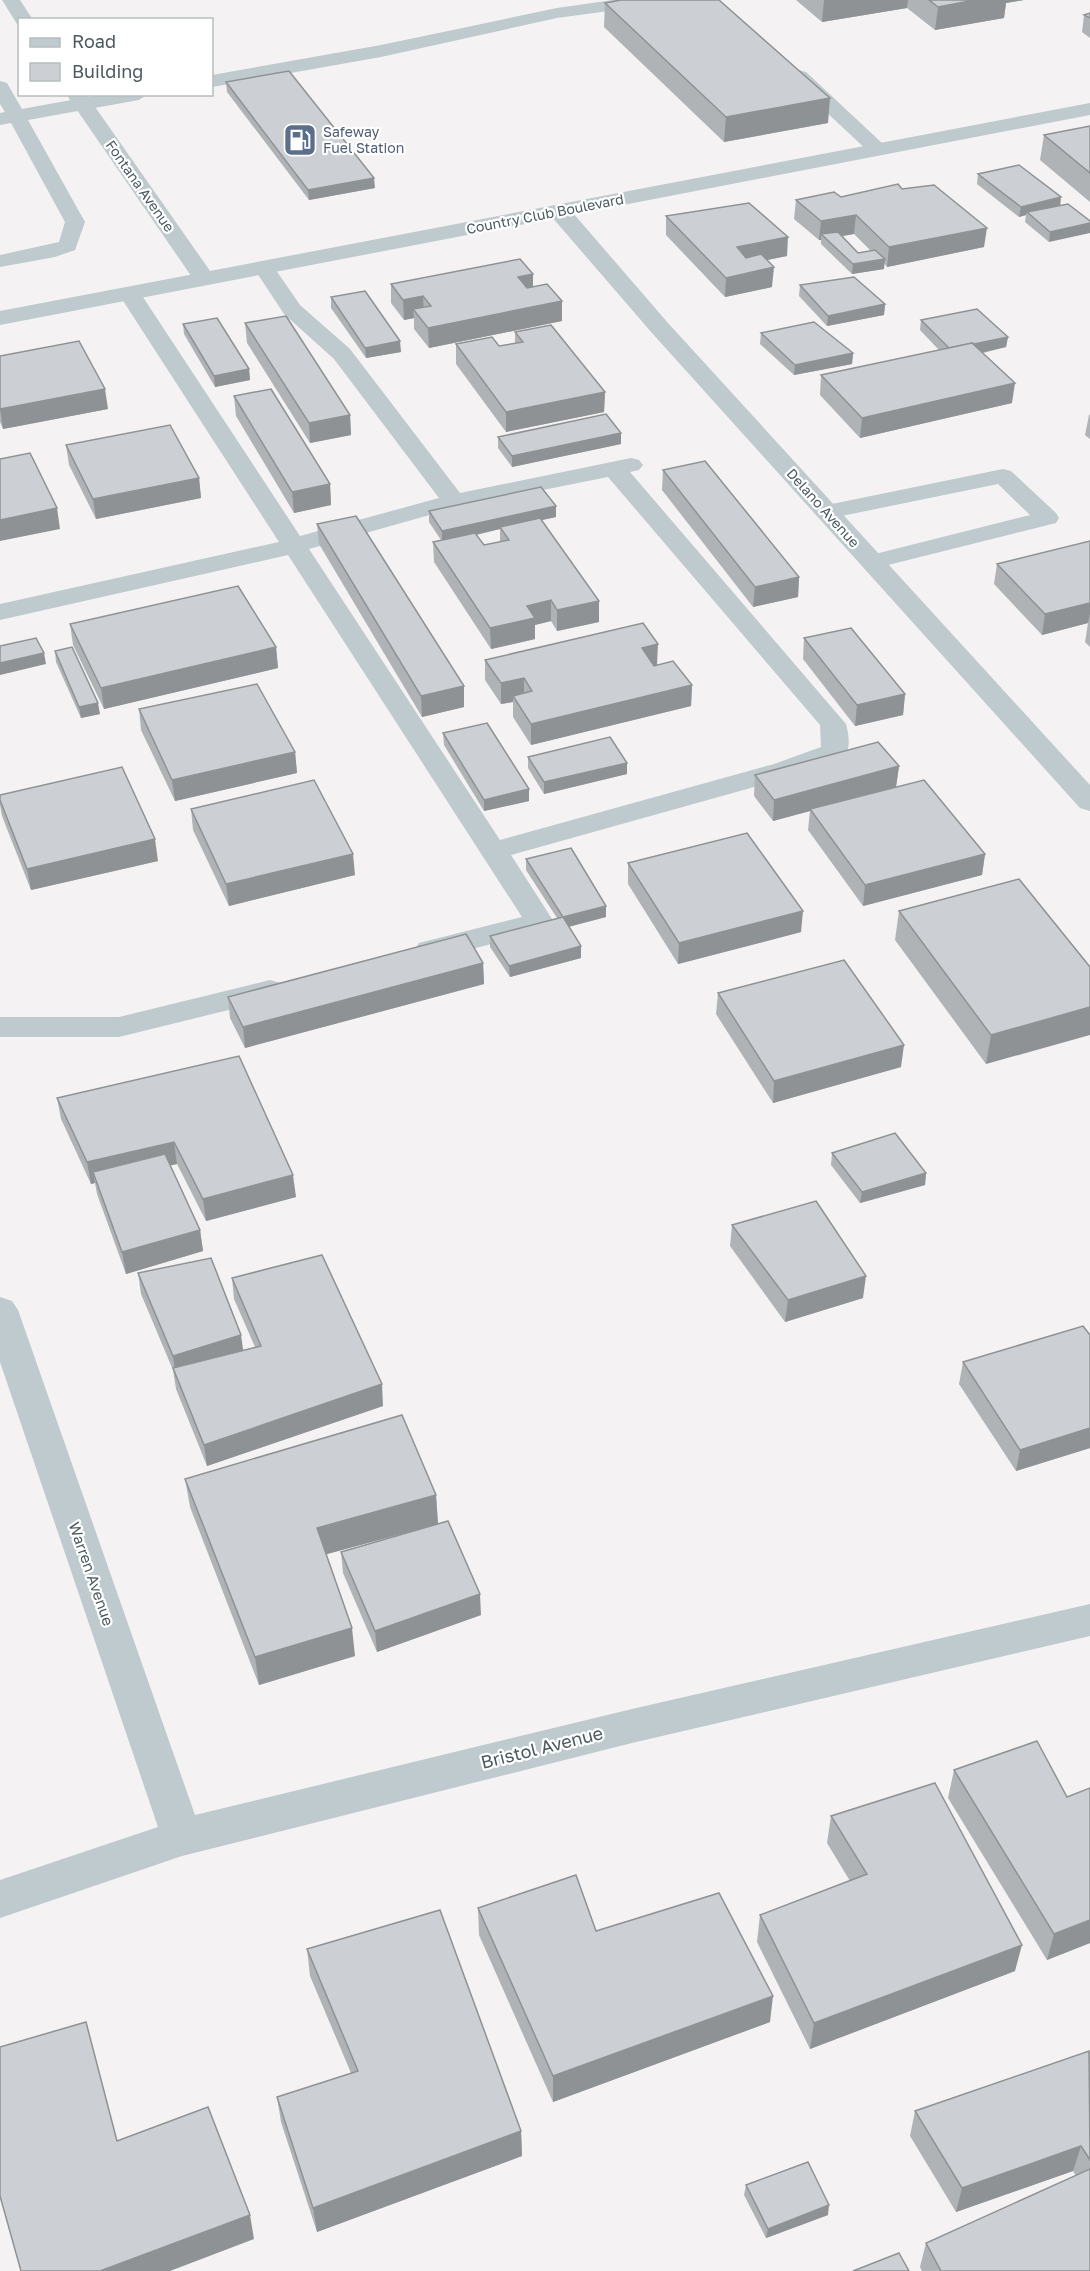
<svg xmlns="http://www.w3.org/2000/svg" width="1090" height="2271" font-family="'Golos Text',sans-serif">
  <rect width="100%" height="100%" fill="#f4f2f3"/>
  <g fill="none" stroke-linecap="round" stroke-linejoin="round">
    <g fill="#becace" fill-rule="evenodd">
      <polygon points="613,0 662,0 653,5 557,18 381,57 212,87 212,75 381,45 557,8"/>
      <polygon points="799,70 806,72 883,144 886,148 883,152 869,152 792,80 790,76 792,72"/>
      <polygon points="0,81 7,83 22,109 104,94 148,94 139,100 28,120 85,222 75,250 55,257 0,267 0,255 59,242 65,222 11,123 0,125 0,113 5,112 0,104"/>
      <path d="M 264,261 L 271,263 L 300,305 L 350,349 L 460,493 L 631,458 L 639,460 L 643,465 L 639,470 L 630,472 L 846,724 C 849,736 851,747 844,758 L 794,776 L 511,855 L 554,922 L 550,929 L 429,960 L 419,957 L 414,950 L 419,943 L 522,917 L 288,555 L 0,620 L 0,604 L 279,542 L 118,293 L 121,288 L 137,288 L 300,536 L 439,498 L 334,359 L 284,314 L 253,267 L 257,263 ZM 608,477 L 820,725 L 821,747 L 774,764 L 500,840 L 309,549 L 458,507 Z"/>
      <polygon points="1003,469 1011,471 1056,513 1059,518 1056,523 872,569 863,567 860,562 863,557 1030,515 998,484 827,519 818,517 815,512 818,507 827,505"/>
      <polygon points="270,980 281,983 285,990 281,997 119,1037 0,1037 0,1017 119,1017"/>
    </g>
    <g fill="#becace" fill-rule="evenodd">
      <polygon points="2,0 20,0 33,20 20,20 20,25 17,24"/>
      <polygon points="66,94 86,94 215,278 212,283 196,283"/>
      <polygon points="559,205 567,206 668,323 1090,785 1090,811 1080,808 652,333 551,216 548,211 551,206"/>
      <polygon points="0,1297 12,1301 18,1310 195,1815 632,1709 1090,1604 1090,1636 632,1743 182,1856 0,1918 0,1880 158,1827 0,1362"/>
    </g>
    <polygon fill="#becace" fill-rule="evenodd" points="1090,103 1090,115 0,325 0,311"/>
  </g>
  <g fill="#afb3b6" fill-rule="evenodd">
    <polygon points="796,0 1024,0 1006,3 1004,18 935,30 907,8 822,22"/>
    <polygon points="605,3 828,123 724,142 604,27"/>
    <polygon points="1090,13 1090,38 1082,32 1084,15"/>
    <polygon points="226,82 375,188 309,200 227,92"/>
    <polygon points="1090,126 1090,202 1040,160 1044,135"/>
    <polygon points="978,174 1060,205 1049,242 1025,222 1026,215 1019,217 977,184"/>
    <path d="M 902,189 L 984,247 L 887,267 L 884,263 L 884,269 L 852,274 L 821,244 L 821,240 L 819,240 L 794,219 L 796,200 L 841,197 ZM 854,234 L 871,251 L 858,253 L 842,236 Z"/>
    <polygon points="666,216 787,256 767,260 772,287 725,297 666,235"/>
    <polygon points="391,284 533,287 562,321 429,348 414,329 414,318 404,320 391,303"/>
    <polygon points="800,285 885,304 884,315 827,326 799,296"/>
    <polygon points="331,297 401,352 366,358 331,308"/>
    <polygon points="921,320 1008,337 1006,347 983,353 1012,403 860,438 820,395 821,375 939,350 920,330"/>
    <polygon points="245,323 350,415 351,435 310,443 247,343"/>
    <polygon points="183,324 249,369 250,380 215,387 184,334"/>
    <polygon points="515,332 605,392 604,412 506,432 456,364 456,344 499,346 515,343"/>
    <polygon points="761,333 853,353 852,364 794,375 760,344"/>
    <polygon points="0,356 108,409 3,429 0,422"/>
    <polygon points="234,396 330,484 331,505 294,513 236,416"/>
    <polygon points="1090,414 1090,439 1085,435 1089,415"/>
    <polygon points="498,437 621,444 512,467 498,448"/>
    <polygon points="66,445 199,478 201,498 96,519 69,465"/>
    <polygon points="663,470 799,577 798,597 753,607 662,490"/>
    <path d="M 556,506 L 556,517 L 541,520 L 599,601 L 599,622 L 557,631 L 551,621 L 535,625 L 535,639 L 491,649 L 434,562 L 433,542 L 441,540 L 429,522 L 429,511 ZM 500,529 L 500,542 L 484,545 L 477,535 Z"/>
    <polygon points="317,524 464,707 422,717 319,544"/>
    <polygon points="1090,541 1090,647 1085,642 1088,623 1042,635 994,584 997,564"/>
    <polygon points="70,624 276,647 278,668 104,709 73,645"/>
    <polygon points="804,638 905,694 903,715 855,726 803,659"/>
    <polygon points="55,651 100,714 81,718 56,662"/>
    <polygon points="485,660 657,665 692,685 691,706 531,745 513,717 513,702 501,704 485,680"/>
    <polygon points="139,709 295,752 297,773 175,801 141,730"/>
    <polygon points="443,733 529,789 529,801 484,811 444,745"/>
    <polygon points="528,757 627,774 544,794 528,768"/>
    <polygon points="899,766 896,787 867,795 985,854 982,875 863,906 808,830 810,811 773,821 754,796 755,775"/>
    <polygon points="0,795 158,861 31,890 2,816 0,805"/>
    <polygon points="191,809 355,875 229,906 193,830"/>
    <polygon points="526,859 606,917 569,927 581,946 581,958 510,977 490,947 490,936 557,918 526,870"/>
    <polygon points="628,863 801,932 678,964 628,884"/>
    <polygon points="899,911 1090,967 986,1064 895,940"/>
    <polygon points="483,963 484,984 245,1048 230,1018 228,997"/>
    <polygon points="718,993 901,1067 773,1103 716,1014"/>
    <polygon points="239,1056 296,1197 206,1221 177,1164 170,1165 200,1230 203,1251 126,1274 97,1194 95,1183 91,1184 61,1119 57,1098"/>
    <polygon points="832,1153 926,1173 925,1185 860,1203 831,1165"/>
    <polygon points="732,1225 863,1298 785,1322 730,1246"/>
    <polygon points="138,1273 243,1350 255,1347 234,1299 232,1278 383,1406 207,1466 176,1389 173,1370 141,1294"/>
    <polygon points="1090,1335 1090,1448 1016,1471 959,1384 963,1362"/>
    <polygon points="185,1479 436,1495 438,1524 326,1554 355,1656 259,1685 190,1507"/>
    <polygon points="341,1552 481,1615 377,1652 343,1573"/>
    <polygon points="954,1770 1090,1943 1047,1960 948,1798"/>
    <polygon points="831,1816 1015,1971 810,2049 757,1942 760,1915 850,1881 827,1843"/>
    <polygon points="478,1908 596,1931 770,2022 553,2102 479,1935"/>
    <polygon points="307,1949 521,2131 522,2156 317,2232 281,2122 277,2097 351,2073 310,1976"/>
    <polygon points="1090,2052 1090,2271 922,2271 920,2267 926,2243 1076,2176 1073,2171 956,2212 910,2136 915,2111"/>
    <polygon points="746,2185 828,2215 766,2238 744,2195"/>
  </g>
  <g fill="#8f9294">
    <polygon points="824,0 908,0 907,8 822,22"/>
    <polygon points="975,0 1024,0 1006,3 1004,18 935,30 938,7"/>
    <polygon points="830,98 828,123 724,142 726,117"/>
    <polygon points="374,178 375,188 309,200 308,190"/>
    <polygon points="1061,197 1060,208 1027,212 1026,215 1019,217 1021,207"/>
    <polygon points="856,215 854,234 826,239 821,234 821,240 819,240 821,221"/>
    <polygon points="1090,223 1090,233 1049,242 1050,232"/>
    <polygon points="987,228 984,247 887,267 889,247"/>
    <polygon points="788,237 787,256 736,266 737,247"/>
    <polygon points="885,259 884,269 852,274 853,264"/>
    <polygon points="774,267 772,287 725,297 726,278"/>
    <polygon points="533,274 533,293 518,296 518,277"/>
    <polygon points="423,296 424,315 413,309 414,318 404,320 403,300"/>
    <polygon points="562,301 562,321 429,348 428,328"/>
    <polygon points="885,304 884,315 827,326 828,316"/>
    <polygon points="1008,337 1006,347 949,360 950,350"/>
    <polygon points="400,341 401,352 366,358 365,348"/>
    <polygon points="853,353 852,364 794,375 795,365"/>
    <polygon points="249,369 250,380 215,387 214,376"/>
    <polygon points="1015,383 1012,403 860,438 862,418"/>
    <polygon points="105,389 108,409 3,429 0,409"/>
    <polygon points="605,392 604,412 506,432 506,412"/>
    <polygon points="350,415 351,435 310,443 309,423"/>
    <polygon points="621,433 621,444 512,467 512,456"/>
    <polygon points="199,478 201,498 96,519 93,499"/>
    <polygon points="330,484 331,505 294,513 292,492"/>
    <polygon points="556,506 556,517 502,529 500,527 500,529 442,542 442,531"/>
    <polygon points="57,508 60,529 0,541 0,520"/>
    <polygon points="799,577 798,597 753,607 755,587"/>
    <polygon points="551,600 551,621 535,625 535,639 491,649 490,628 527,606"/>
    <polygon points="599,601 599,622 557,631 557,610"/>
    <polygon points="1090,603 1090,614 1088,623 1042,635 1045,614"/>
    <polygon points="658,644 657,665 641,669 642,648"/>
    <polygon points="276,647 278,668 104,709 101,688"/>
    <polygon points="44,653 46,664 0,675 0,663"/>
    <polygon points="524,678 524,699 513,696 513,702 501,704 501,683"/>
    <polygon points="692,685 691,706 531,745 531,724"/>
    <polygon points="464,686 464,707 422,717 421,696"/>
    <polygon points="905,694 903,715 855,726 857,705"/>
    <polygon points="98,703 100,714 81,718 79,707"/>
    <polygon points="295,752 297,773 175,801 172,780"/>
    <polygon points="627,763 627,774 544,794 544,782"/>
    <polygon points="899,766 896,787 811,810 810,809 810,811 773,821 774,800"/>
    <polygon points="529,789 529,801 484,811 484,800"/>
    <polygon points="155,839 158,861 31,890 27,869"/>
    <polygon points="353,854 355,875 229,906 226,884"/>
    <polygon points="985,854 982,875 863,906 865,885"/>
    <polygon points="606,906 606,917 563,928 563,917"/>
    <polygon points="803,911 801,932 678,964 679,943"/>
    <polygon points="581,946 581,958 510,977 509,966"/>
    <polygon points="483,963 484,984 245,1048 243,1027"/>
    <polygon points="1090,1007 1090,1035 986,1064 991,1035"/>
    <polygon points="904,1045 901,1067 773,1103 774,1081"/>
    <polygon points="174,1142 177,1164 97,1182 93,1172 95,1183 91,1184 87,1162"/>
    <polygon points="926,1173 925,1185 860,1203 862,1192"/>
    <polygon points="293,1175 296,1197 206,1221 203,1199"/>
    <polygon points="200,1230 203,1251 126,1274 122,1252"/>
    <polygon points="866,1276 863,1298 785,1322 788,1300"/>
    <polygon points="241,1335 244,1356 176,1378 173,1356"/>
    <polygon points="382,1384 383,1406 207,1466 204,1445"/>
    <polygon points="1090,1428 1090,1448 1016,1471 1020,1450"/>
    <polygon points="436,1495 438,1524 320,1556 317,1528"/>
    <polygon points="480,1594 481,1615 377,1652 375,1631"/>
    <polygon points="352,1628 355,1656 259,1685 255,1657"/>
    <polygon points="1090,1920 1090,1943 1047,1960 1054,1934"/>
    <polygon points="1022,1945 1015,1971 810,2049 814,2023"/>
    <polygon points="773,1996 770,2022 553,2102 553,2076"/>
    <polygon points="521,2131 522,2156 317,2232 313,2208"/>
    <polygon points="1081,2146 1073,2171 956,2212 962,2188"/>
    <polygon points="829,2205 828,2215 766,2238 768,2229"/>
    <polygon points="250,2215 254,2239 170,2271 100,2271"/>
  </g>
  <g fill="#ccd0d4" stroke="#8f9294" stroke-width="1.5">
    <polygon points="621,0 719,0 830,98 726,117 605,3"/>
    <polygon points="929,0 975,0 938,7"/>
    <polygon points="1090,13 1090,18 1084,15"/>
    <polygon points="289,71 374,178 308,190 226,82"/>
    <polygon points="1090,126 1090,173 1044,135"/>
    <polygon points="1019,165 1061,197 1021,207 978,174"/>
    <polygon points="898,184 902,189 934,185 987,228 889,247 856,215 821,221 796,200 834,192 841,197"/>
    <polygon points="749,203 788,237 737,247 746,258 761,254 774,267 726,278 666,216"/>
    <polygon points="1068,204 1090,221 1090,223 1050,232 1027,212"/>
    <polygon points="838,232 858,253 875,250 885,259 853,264 821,234"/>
    <polygon points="520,259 533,274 518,277 527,288 547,284 562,301 428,328 413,309 431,306 423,296 403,300 391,284"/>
    <polygon points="854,277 885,304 828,316 800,285"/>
    <polygon points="365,291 400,341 365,348 331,297"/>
    <polygon points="977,309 1008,337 974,344 972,343 949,348 921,320"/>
    <polygon points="286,316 350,415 309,423 245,323"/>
    <polygon points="217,318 249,369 214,376 183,324"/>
    <polygon points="814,322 853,353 795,365 761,333"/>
    <polygon points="551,325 605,392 506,412 456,344 492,337 499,346 523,342 515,332"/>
    <polygon points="79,341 105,389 0,409 0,356"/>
    <polygon points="972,343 1015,383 862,418 821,375"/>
    <polygon points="271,389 330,484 292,492 234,396"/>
    <polygon points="606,414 621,433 512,456 498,437"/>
    <polygon points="170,425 199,478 93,499 66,445"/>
    <polygon points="30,453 57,508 0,520 0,459"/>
    <polygon points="705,461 799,577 755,587 663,470"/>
    <polygon points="541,487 556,506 442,531 429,511"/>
    <polygon points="356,516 464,686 421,696 317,524"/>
    <polygon points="540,518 599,601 557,610 551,600 527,606 535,618 490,628 433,542 475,533 484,545 509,540 500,527"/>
    <polygon points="1090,541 1090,603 1045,614 997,564"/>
    <polygon points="238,586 276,647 101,688 70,624"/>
    <polygon points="643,623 658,644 642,648 654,666 673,661 692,685 531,724 513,696 532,691 524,678 501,683 485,660"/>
    <polygon points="851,628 905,694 857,705 804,638"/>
    <polygon points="36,638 44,653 0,663 0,646"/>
    <polygon points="72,647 98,703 79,707 55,651"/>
    <polygon points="257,684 295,752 172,780 139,709"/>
    <polygon points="487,723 529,789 484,800 443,733"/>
    <polygon points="610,737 627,763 544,782 528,757"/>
    <polygon points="878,742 899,766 774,800 755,775"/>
    <polygon points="122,767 155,839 27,869 0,800 0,795"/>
    <polygon points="314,780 353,854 226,884 191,809"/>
    <polygon points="924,780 985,854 865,885 810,809"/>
    <polygon points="747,833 803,911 679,943 628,863"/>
    <polygon points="571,848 606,906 563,917 581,946 509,966 490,936 563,917 526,859"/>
    <polygon points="1019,879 1090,967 1090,1007 991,1035 899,911"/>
    <polygon points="466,934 483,963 243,1027 228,997"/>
    <polygon points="844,960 904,1045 774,1081 718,993"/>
    <polygon points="239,1056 293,1175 203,1199 174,1142 87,1162 57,1098"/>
    <polygon points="895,1133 926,1173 862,1192 832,1153"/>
    <polygon points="165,1154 200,1230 122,1252 93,1172"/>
    <polygon points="816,1201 866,1276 788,1300 732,1225"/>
    <polygon points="322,1255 382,1384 204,1445 173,1368 261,1346 232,1278"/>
    <polygon points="211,1258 241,1335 173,1356 138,1273"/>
    <polygon points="1083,1326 1090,1335 1090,1428 1020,1450 963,1362"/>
    <polygon points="402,1415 436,1495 317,1528 352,1628 255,1657 185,1479"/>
    <polygon points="448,1521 480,1594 375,1631 341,1552"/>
    <polygon points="1037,1741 1067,1797 1090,1788 1090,1920 1054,1934 954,1770"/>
    <polygon points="935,1783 1022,1945 814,2023 760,1915 867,1874 831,1816"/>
    <polygon points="576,1875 596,1931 719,1893 773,1996 553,2076 478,1908"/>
    <polygon points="440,1910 521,2131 313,2208 277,2097 358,2071 307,1949"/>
    <polygon points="86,2022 117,2141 208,2107 250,2215 100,2271 21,2271 0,2196 0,2047"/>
    <polygon points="1089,2051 1090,2160 1081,2146 962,2188 915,2111"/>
    <polygon points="808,2162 829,2205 768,2229 746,2185"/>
    <polygon points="1090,2169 1090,2271 941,2271 926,2243"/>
    <polygon points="899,2253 909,2271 853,2271"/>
  </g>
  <defs>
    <g id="fuel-square" transform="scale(1.725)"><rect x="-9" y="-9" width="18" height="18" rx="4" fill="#5c6f8a" stroke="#fff"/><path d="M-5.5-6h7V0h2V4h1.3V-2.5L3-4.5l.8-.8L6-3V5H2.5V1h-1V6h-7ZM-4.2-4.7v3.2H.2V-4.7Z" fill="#fff"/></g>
  </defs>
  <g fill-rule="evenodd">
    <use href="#fuel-square" x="300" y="140"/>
  </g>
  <g text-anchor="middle" stroke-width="4.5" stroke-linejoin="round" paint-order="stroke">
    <g font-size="14" fill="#4e5e75" stroke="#fff" text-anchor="start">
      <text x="323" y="137">Safeway<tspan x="323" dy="16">Fuel Station</tspan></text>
    </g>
    <g font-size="14" fill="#4a5a5f" stroke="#fff">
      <text transform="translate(140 186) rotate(55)" y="5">Fontana Avenue</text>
      <text transform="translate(545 214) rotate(-11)" y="5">Country Club Boulevard</text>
      <text transform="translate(823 508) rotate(48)" y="5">Delano Avenue</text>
    </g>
    <g font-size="15" fill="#4a5a5f" stroke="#fff">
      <text transform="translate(91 1574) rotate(71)" y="5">Warren Avenue</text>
    </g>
    <g font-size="18" fill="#4a5a5f" stroke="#fff">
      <text transform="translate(542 1748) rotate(-14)" y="6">Bristol Avenue</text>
    </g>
  </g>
  <rect x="18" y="18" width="195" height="78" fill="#ffffff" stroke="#b7bdbf" stroke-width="1.5"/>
  <rect x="30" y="38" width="30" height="9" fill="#becace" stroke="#b7bdbf" stroke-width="1.5"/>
  <text x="72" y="48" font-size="18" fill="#4a5a5f">Road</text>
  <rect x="30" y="63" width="30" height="18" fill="#ccd0d4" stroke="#b7bdbf" stroke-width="1.5"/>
  <text x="72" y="78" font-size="18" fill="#4a5a5f">Building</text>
</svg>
